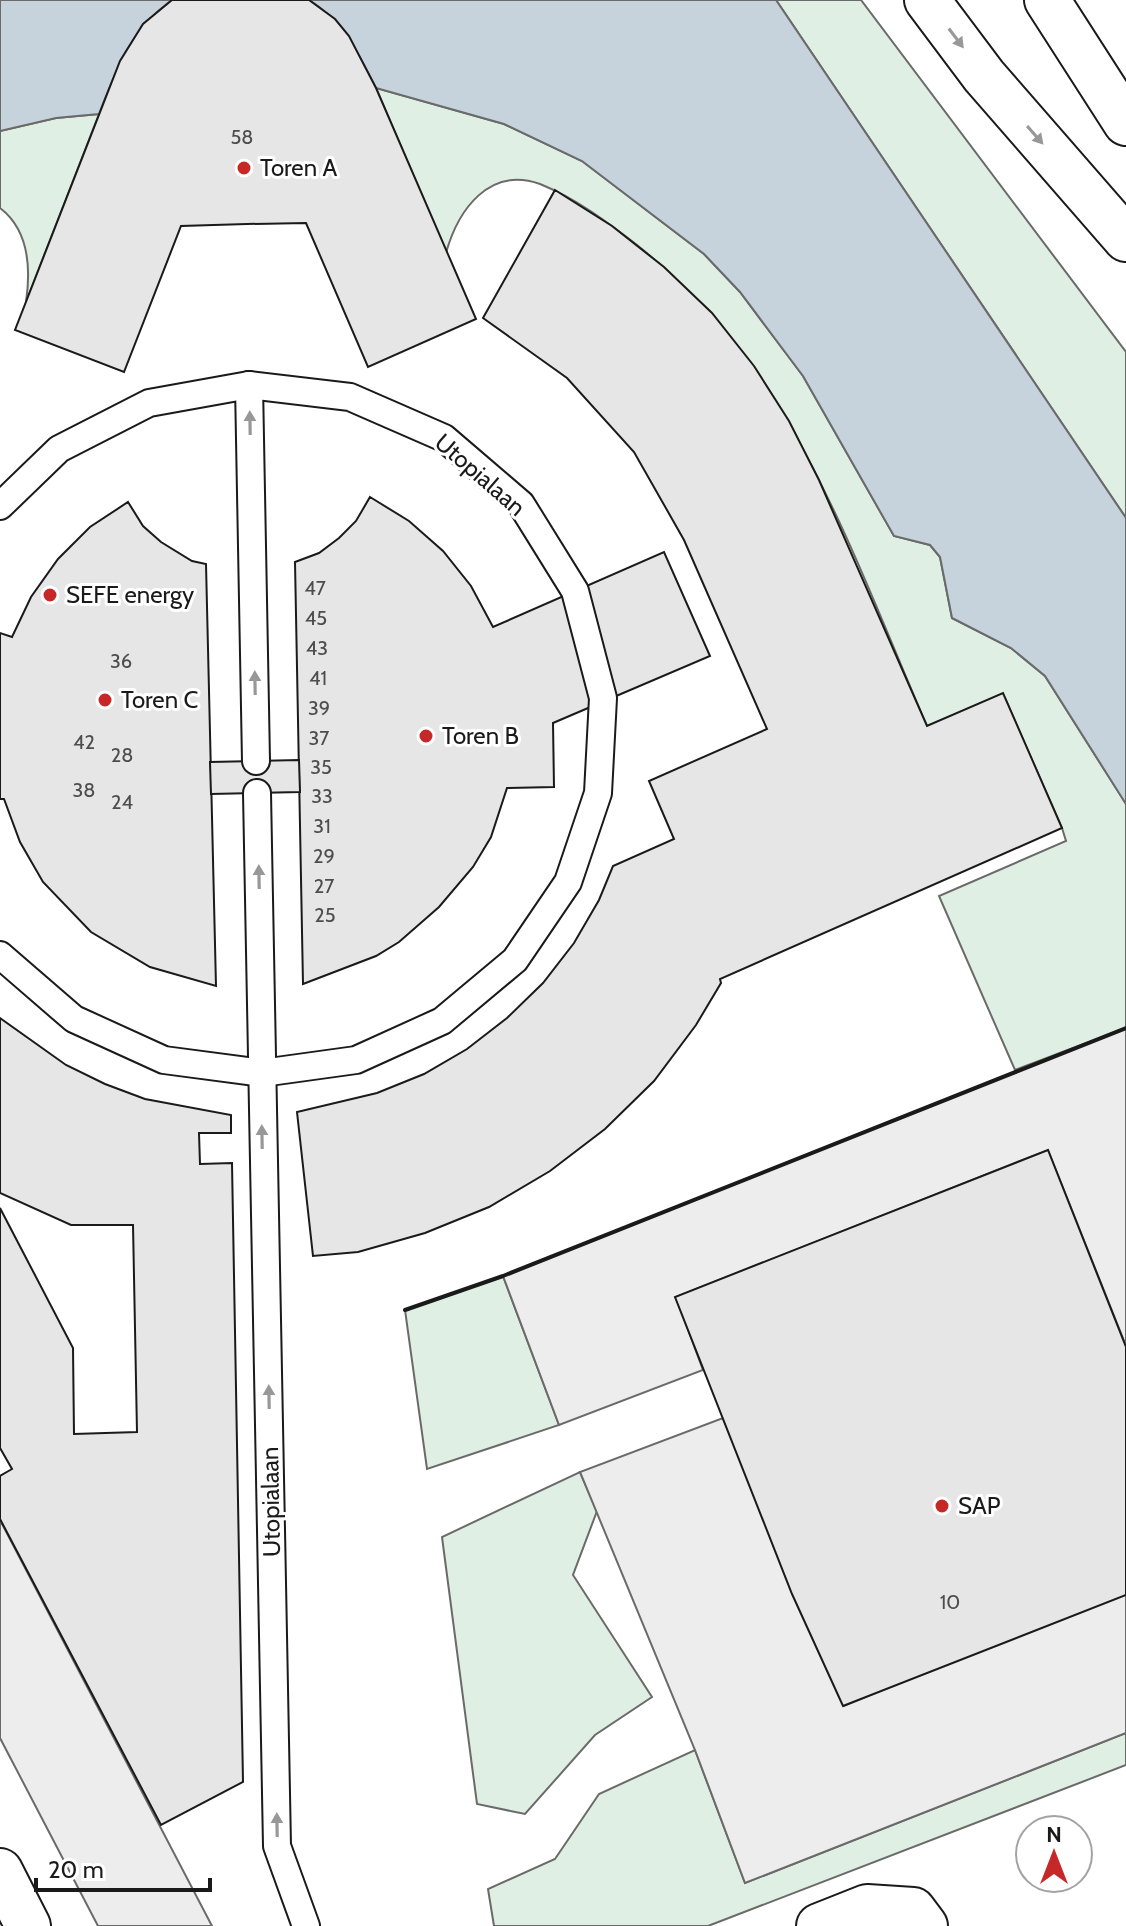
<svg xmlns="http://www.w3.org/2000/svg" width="1126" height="1926" font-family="Cabin,sans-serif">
  <rect width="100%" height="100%" fill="#fff"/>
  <g fill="#e0efe3" stroke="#6a6a6a" stroke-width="2">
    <polygon points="776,0 861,0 1126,352 1126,518"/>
    <path d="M 376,88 L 504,124 L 582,161 L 704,254 L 740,292 L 803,376 L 894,536 L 930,545 L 940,557 L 952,618 L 1011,648 L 1045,676 L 1126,804 L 1126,1028 L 1015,1070 L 939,896 L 1066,841 L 1062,828 L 1003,694 L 927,726 C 850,549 793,370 637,245 C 607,222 575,198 540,184 C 489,166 458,210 446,253 Z"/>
    <path d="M 99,114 L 26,302 C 31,268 29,230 0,208 L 0,131 L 56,118 Z"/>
    <polygon points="503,1276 559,1425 427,1469 405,1310"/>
    <polygon points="580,1472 597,1511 573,1575 652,1697 595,1735 525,1814 477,1804 442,1537"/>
    <polygon points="1126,1733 1126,1765 708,1926 494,1926 488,1889 555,1859 599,1794 695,1750 745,1883"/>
  </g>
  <g fill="#ededed" stroke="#6a6a6a" stroke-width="2">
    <polygon points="1126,1028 1126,1346 1048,1150 676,1297 703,1370 559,1425 503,1276"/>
    <polygon points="723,1418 844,1706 1126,1590 1126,1733 745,1883 695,1750 580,1472"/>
    <polygon points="0,1520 212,1926 98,1926 0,1738"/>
  </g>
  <g fill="#c6d2dc" stroke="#6a6a6a" stroke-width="2">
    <path d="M 0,0 L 172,0 C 131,29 117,68 99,114 L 56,118 L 0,131 Z"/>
    <path d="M 309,0 L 776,0 L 1126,518 L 1126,804 L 1045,676 L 1011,648 L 952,618 L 940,557 L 930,545 L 894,536 L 803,376 L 740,292 L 704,254 L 582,161 L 504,124 L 376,88 C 358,53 343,21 309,0 Z"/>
  </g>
  <g fill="#e6e6e6" stroke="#1a1a1a" stroke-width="2">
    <polygon points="172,0 309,0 335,19 349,36 376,88 476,319 368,367 306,223 247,224 181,226 124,372 15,330 120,61 143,24"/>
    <polygon points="555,190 612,226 664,267 712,313 754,366 789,421 819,480 927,726 1003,693 1062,828 720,979 721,983 696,1025 654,1081 605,1129 550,1171 489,1207 425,1233 358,1252 313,1256 297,1112 377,1093 424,1074 467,1049 507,1018 543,983 574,943 599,900 613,866 674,839 649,781 767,729 684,540 634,452 567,378 483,318"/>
    <polygon points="370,497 409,521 443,551 471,586 493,627 664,552 710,656 553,723 554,787 507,788 491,837 473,867 439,907 399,942 376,956 303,984 295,562 319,553 339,538 356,521"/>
    <polygon points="128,502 143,526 161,542 192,561 206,564 216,986 150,967 91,932 43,882 20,842 4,799 0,799 0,633 12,637 31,597 58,559 90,527"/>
    <polygon points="299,760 300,792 211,794 210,762"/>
    <polygon points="0,1018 66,1065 105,1084 145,1099 231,1115 231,1133 199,1133 200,1164 232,1163 243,1782 161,1825 0,1519 0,1476 12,1469 0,1448 0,1208 73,1348 74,1434 137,1432 133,1225 71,1225 0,1193"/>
    <polygon points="1048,1150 1126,1347 1126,1595 843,1706 792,1594 675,1297"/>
  </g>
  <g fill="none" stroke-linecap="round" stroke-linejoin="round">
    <g stroke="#1a1a1a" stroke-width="30">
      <g id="service">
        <polyline points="249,385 256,761"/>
        <polyline points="0,506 59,449 149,403 249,385 350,397 444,438 521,504 575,591 603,698 598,793 568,882 515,960 442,1021 356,1060 262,1073 164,1060 74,1019 0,955"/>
        <polyline points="257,793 277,1846 306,1926"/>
      </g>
    </g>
    <g stroke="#1a1a1a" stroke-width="48">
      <polyline id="minor" points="819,1926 867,1907 913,1910 925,1926"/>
    </g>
    <g stroke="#1a1a1a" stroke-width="48">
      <polyline id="tertiary" points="0,1871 28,1926"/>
    </g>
    <g stroke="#1a1a1a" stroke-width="48">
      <g id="motorway">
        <polyline points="927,0 984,76 1126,239"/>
        <polyline points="1047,0 1126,123"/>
      </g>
    </g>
    <use href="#service" stroke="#fff" stroke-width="26"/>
    <use href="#minor" stroke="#fff" stroke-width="44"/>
    <use href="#tertiary" stroke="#fff" stroke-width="44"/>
    <use href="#motorway" stroke="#fff" stroke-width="44"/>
    <polyline stroke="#1a1a1a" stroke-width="4" points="405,1310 503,1276 1126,1028"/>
  </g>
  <defs><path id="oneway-solid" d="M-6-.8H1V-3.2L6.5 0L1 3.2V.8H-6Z" transform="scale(2)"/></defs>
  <g fill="#989898">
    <use href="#oneway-solid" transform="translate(956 38) rotate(53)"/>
    <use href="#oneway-solid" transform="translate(1035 135) rotate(49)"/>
    <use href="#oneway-solid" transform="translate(250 423) rotate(-91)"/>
    <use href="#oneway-solid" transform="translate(255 683) rotate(-91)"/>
    <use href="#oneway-solid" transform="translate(259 877) rotate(-91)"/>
    <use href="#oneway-solid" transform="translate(262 1137) rotate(-91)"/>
    <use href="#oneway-solid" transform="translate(269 1397) rotate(-91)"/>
    <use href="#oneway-solid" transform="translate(277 1825) rotate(-91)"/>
  </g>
  <g fill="#c62828" stroke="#fff" stroke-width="3">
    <circle cx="244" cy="168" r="8"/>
    <circle cx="50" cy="595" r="8"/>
    <circle cx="105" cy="700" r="8"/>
    <circle cx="426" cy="736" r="8"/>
    <circle cx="942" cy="1506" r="8"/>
  </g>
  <g text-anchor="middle" stroke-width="6" stroke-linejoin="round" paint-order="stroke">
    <g font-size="20" fill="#4d4d4d">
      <text x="242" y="144">58</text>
      <text x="315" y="595">47</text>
      <text x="316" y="625">45</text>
      <text x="317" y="655">43</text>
      <text x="121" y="668">36</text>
      <text x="318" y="685">41</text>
      <text x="319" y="715">39</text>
      <text x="319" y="745">37</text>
      <text x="84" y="749">42</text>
      <text x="122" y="762">28</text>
      <text x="321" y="774">35</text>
      <text x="84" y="797">38</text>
      <text x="322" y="803">33</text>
      <text x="122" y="809">24</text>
      <text x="322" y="833">31</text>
      <text x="324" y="863">29</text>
      <text x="324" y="893">27</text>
      <text x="325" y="922">25</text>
      <text x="950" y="1609">10</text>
    </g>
    <g font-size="24" fill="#1a1a1a" stroke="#fff" text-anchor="start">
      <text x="260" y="176">Toren A</text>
      <text x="66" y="603">SEFE energy</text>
      <text x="121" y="708">Toren C</text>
      <text x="442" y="744">Toren B</text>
      <text x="958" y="1514">SAP</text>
    </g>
    <g font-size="24" fill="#1a1a1a" stroke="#fff">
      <text transform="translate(480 475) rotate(41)" y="8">Utopialaan</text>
      <text transform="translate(271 1502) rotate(-91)" y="8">Utopialaan</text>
    </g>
  </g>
  <g transform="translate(1054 1854)"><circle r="38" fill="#ffffff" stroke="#a3a3a3" stroke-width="2"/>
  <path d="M0-6L14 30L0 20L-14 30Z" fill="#c62828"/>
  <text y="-12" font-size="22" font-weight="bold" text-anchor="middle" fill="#1a1a1a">N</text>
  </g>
  <path d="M36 1878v12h174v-12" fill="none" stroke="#1a1a1a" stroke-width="4"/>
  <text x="48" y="1878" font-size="24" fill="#1a1a1a" stroke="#ffffff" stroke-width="6" paint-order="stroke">20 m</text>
</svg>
